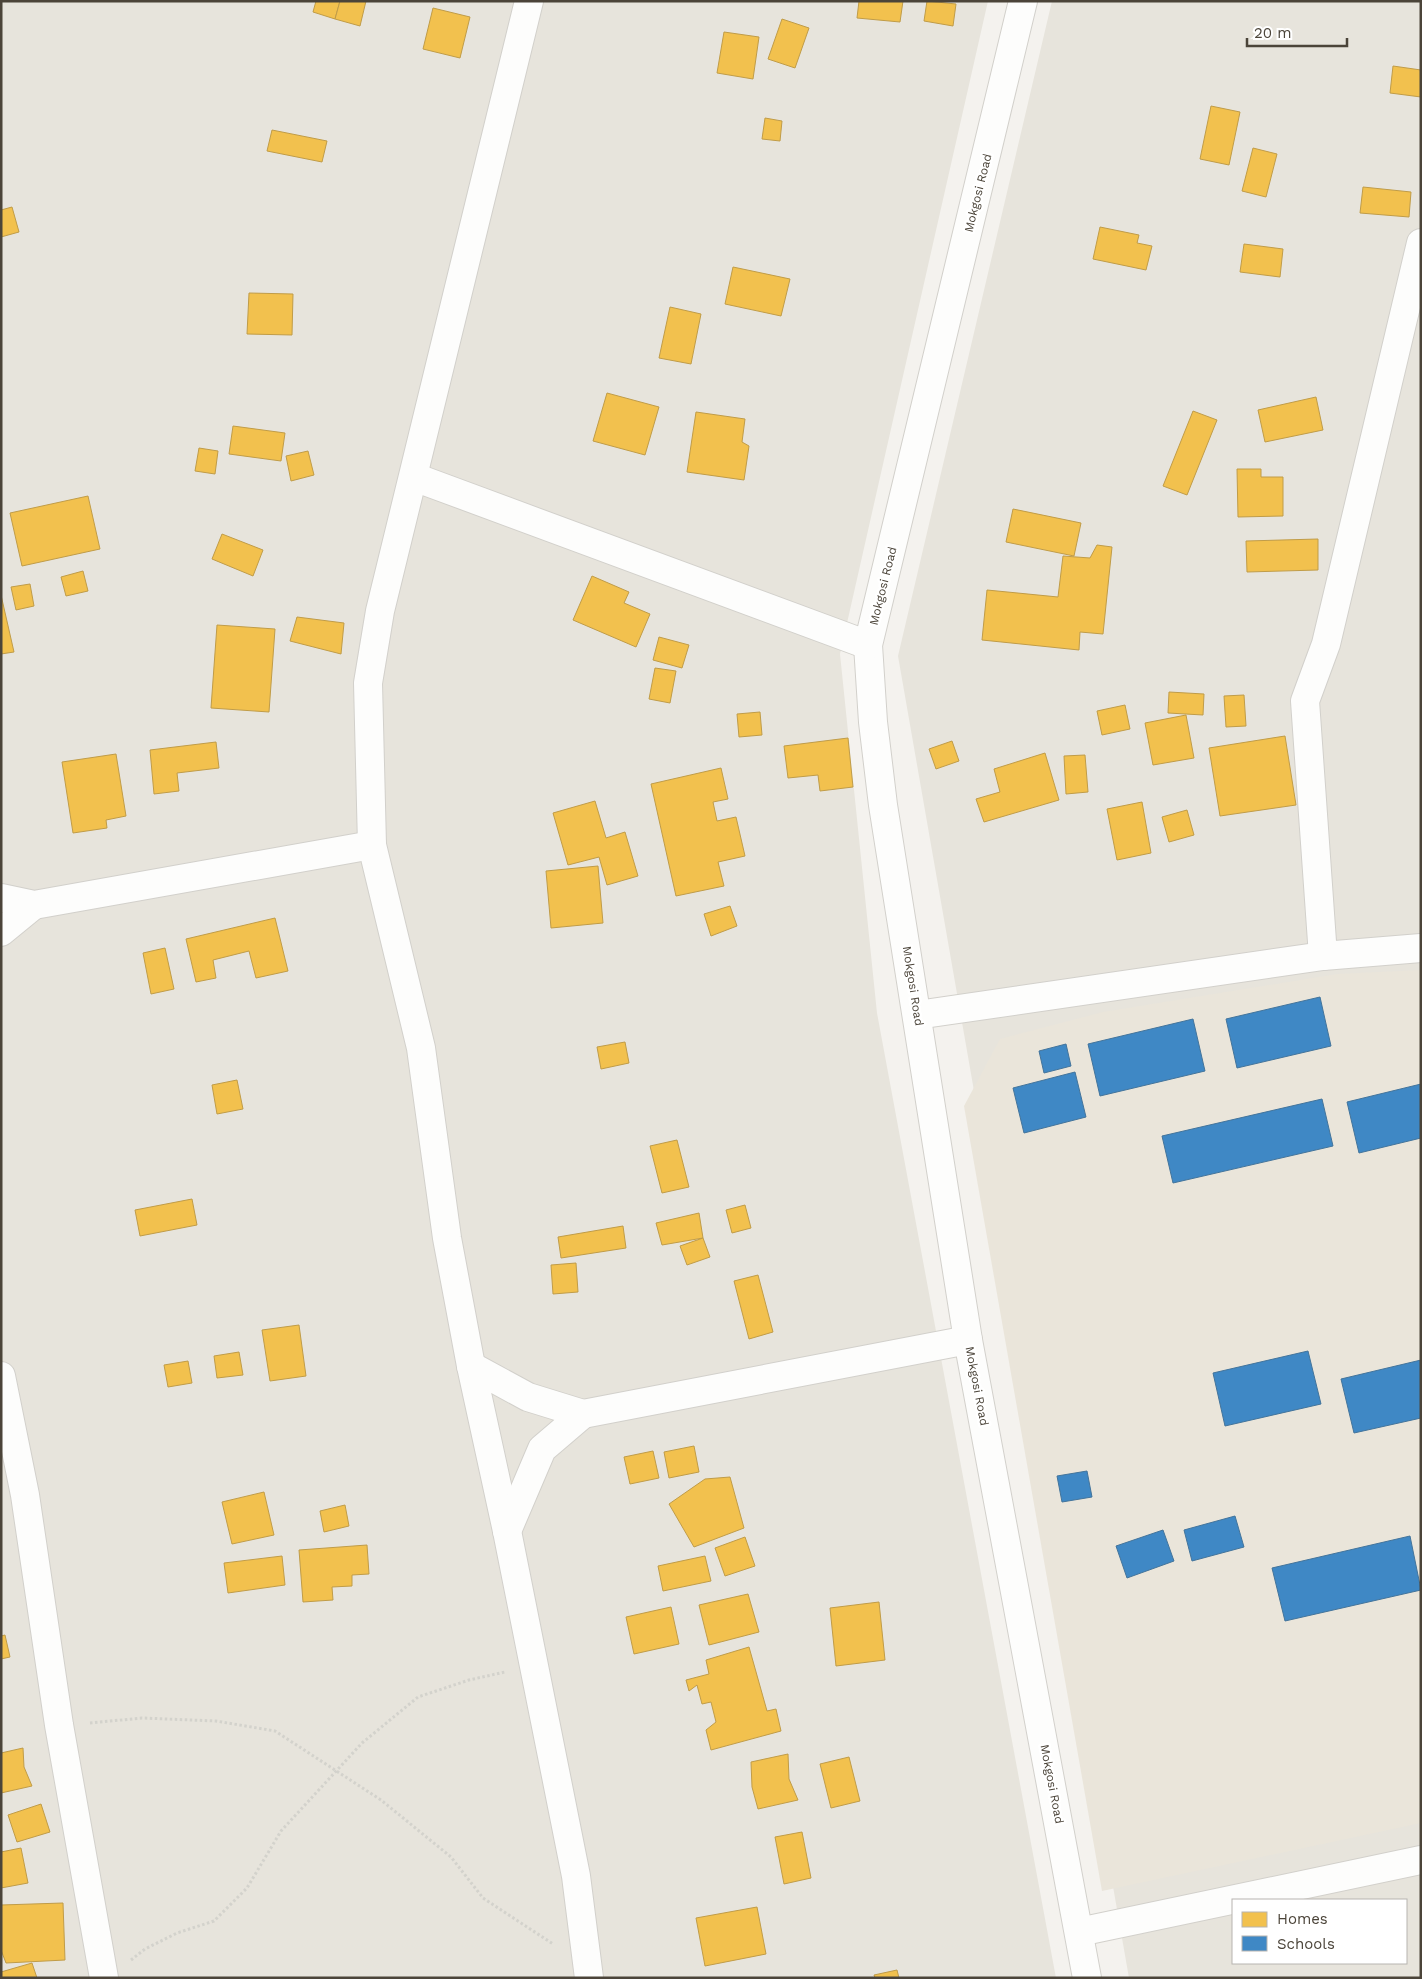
<svg xmlns="http://www.w3.org/2000/svg" width="1422" height="1979" font-family="'Work Sans',sans-serif">
  <rect width="100%" height="100%" fill="#f4f2ee"/>
  <g fill="#e7e4dc" fill-rule="evenodd">
    <polygon points="1,1 988,1 840,654 877,1013 1056,1978 1,1978"/>
    <path d="M 1052,1 L 1421,1 L 1421,1978 L 1129,1978 L 898,656 ZM 1233,1900 L 1406,1900 L 1406,1963 L 1233,1963 Z"/>
  </g>
  <polygon fill="#eae5da" points="1421,970 1421,1823 1102,1891 964,1106 1000,1039 1103,1012 1337,974"/>
  <g fill="#f2c14e" stroke="#c09c48">
    <polygon points="316,1 340,1 335,19 313,12"/>
    <polygon points="340,1 366,1 360,26 335,19"/>
    <polygon points="859,1 903,1 900,22 857,18"/>
    <polygon points="927,1 956,4 953,26 924,21"/>
    <polygon points="433,8 470,17 460,58 423,49"/>
    <polygon points="782,19 809,28 795,68 768,59"/>
    <polygon points="724,32 759,37 753,79 717,73"/>
    <polygon points="1393,66 1421,70 1421,97 1390,93"/>
    <polygon points="1211,106 1240,112 1229,165 1200,159"/>
    <polygon points="765,118 782,121 780,141 762,139"/>
    <polygon points="272,130 327,141 322,162 267,151"/>
    <polygon points="1253,148 1277,154 1266,197 1242,191"/>
    <polygon points="1363,187 1411,192 1409,217 1360,213"/>
    <polygon points="12,207 19,232 1,237 1,210"/>
    <polygon points="1100,227 1139,235 1137,243 1152,246 1146,270 1093,259"/>
    <polygon points="1244,244 1283,249 1280,277 1240,272"/>
    <polygon points="733,267 790,279 781,316 725,304"/>
    <polygon points="249,293 293,294 292,335 247,334"/>
    <polygon points="670,307 701,314 691,364 659,358"/>
    <polygon points="607,393 659,407 645,455 593,441"/>
    <polygon points="1316,397 1323,430 1265,442 1258,410"/>
    <polygon points="1193,411 1217,420 1187,495 1163,486"/>
    <polygon points="696,412 745,419 742,442 749,446 744,480 687,472"/>
    <polygon points="233,426 285,433 281,461 229,454"/>
    <polygon points="199,448 218,451 215,474 195,471"/>
    <polygon points="308,451 314,475 291,481 286,456"/>
    <polygon points="1237,469 1261,469 1261,477 1283,477 1283,516 1238,517"/>
    <polygon points="88,496 100,549 22,566 10,513"/>
    <polygon points="1013,509 1081,523 1074,556 1006,542"/>
    <polygon points="222,534 263,550 253,576 212,559"/>
    <polygon points="1318,539 1318,570 1247,572 1246,541"/>
    <polygon points="1097,545 1112,547 1103,634 1080,632 1079,650 982,640 987,590 1058,597 1063,556 1090,558"/>
    <polygon points="83,571 88,591 66,596 61,577"/>
    <polygon points="592,576 629,592 624,603 650,614 636,647 573,620"/>
    <polygon points="30,584 34,606 16,610 11,587"/>
    <polygon points="1,595 14,652 1,654"/>
    <polygon points="297,617 344,623 341,654 290,641"/>
    <polygon points="217,625 275,629 269,712 211,708"/>
    <polygon points="659,637 689,645 682,668 653,660"/>
    <polygon points="655,668 676,671 670,703 649,699"/>
    <polygon points="1169,692 1204,694 1203,715 1168,713"/>
    <polygon points="1244,695 1246,726 1226,727 1224,696"/>
    <polygon points="1125,705 1130,729 1102,735 1097,711"/>
    <polygon points="760,712 762,735 739,737 737,714"/>
    <polygon points="1186,715 1194,758 1153,765 1145,723"/>
    <polygon points="1285,736 1296,805 1220,816 1209,748"/>
    <polygon points="848,738 853,787 820,791 818,775 788,778 784,746"/>
    <polygon points="952,741 959,761 936,769 929,749"/>
    <polygon points="216,742 219,768 177,773 179,791 154,794 150,750"/>
    <polygon points="1045,753 1059,800 984,822 976,799 1000,792 994,769"/>
    <polygon points="116,754 126,816 106,820 107,828 73,833 62,762"/>
    <polygon points="1085,755 1088,792 1066,794 1064,756"/>
    <polygon points="721,768 728,799 713,802 717,821 736,817 745,856 718,862 724,886 676,896 651,784"/>
    <polygon points="595,801 606,838 625,832 638,876 607,885 599,857 568,865 553,813"/>
    <polygon points="1142,802 1151,853 1117,860 1107,809"/>
    <polygon points="1187,810 1194,835 1169,842 1162,817"/>
    <polygon points="598,866 603,923 551,928 546,871"/>
    <polygon points="730,906 737,926 711,936 704,914"/>
    <polygon points="275,918 288,971 256,978 249,951 213,960 216,978 196,982 186,939"/>
    <polygon points="165,948 174,989 151,994 143,953"/>
    <polygon points="625,1042 629,1063 601,1069 597,1047"/>
    <polygon points="237,1080 243,1109 217,1114 212,1085"/>
    <polygon points="677,1140 689,1187 662,1193 650,1146"/>
    <polygon points="192,1199 197,1225 140,1236 135,1210"/>
    <polygon points="745,1205 751,1228 732,1233 726,1210"/>
    <polygon points="699,1213 703,1238 662,1245 656,1223"/>
    <polygon points="623,1226 626,1248 561,1258 558,1237"/>
    <polygon points="703,1238 710,1257 687,1265 680,1246"/>
    <polygon points="576,1263 578,1292 553,1294 551,1265"/>
    <polygon points="758,1275 773,1332 749,1339 734,1281"/>
    <polygon points="299,1325 306,1376 270,1381 262,1330"/>
    <polygon points="239,1352 243,1375 217,1378 214,1356"/>
    <polygon points="188,1361 192,1383 168,1387 164,1365"/>
    <polygon points="694,1446 699,1472 669,1478 664,1452"/>
    <polygon points="653,1451 659,1478 630,1484 624,1457"/>
    <polygon points="730,1477 744,1528 694,1547 669,1504 705,1479"/>
    <polygon points="264,1492 274,1535 232,1544 222,1502"/>
    <polygon points="345,1505 349,1526 324,1532 320,1511"/>
    <polygon points="745,1537 755,1566 725,1576 715,1548"/>
    <polygon points="367,1545 369,1574 352,1575 352,1586 332,1587 333,1600 303,1602 299,1550"/>
    <polygon points="282,1556 285,1585 228,1593 224,1563"/>
    <polygon points="705,1556 711,1581 663,1591 658,1566"/>
    <polygon points="748,1594 759,1632 709,1645 699,1605"/>
    <polygon points="879,1602 885,1660 836,1666 830,1608"/>
    <polygon points="671,1607 679,1644 634,1654 626,1617"/>
    <polygon points="5,1635 10,1657 1,1659 1,1636"/>
    <polygon points="749,1647 767,1711 776,1709 781,1731 711,1750 706,1730 716,1722 711,1702 702,1704 697,1685 689,1691 686,1680 709,1674 706,1660"/>
    <polygon points="23,1748 24,1767 32,1786 1,1793 1,1753"/>
    <polygon points="788,1754 789,1779 798,1800 758,1809 752,1787 751,1762"/>
    <polygon points="849,1757 860,1801 831,1808 820,1764"/>
    <polygon points="41,1804 50,1832 17,1842 8,1815"/>
    <polygon points="802,1832 811,1878 784,1884 775,1837"/>
    <polygon points="21,1848 28,1883 1,1888 1,1852"/>
    <polygon points="63,1903 65,1960 6,1963 1,1950 1,1905"/>
    <polygon points="757,1907 766,1954 705,1966 696,1918"/>
    <polygon points="32,1963 37,1978 1,1978 1,1972"/>
    <polygon points="897,1970 899,1978 875,1978 874,1975"/>
  </g>
  <g fill="#3f88c5" stroke="#43749b">
    <polygon points="1320,997 1331,1046 1237,1068 1226,1019"/>
    <polygon points="1193,1019 1205,1071 1100,1096 1088,1044"/>
    <polygon points="1066,1044 1071,1066 1044,1073 1039,1051"/>
    <polygon points="1075,1072 1086,1117 1024,1133 1013,1088"/>
    <polygon points="1421,1084 1421,1138 1359,1153 1347,1102"/>
    <polygon points="1322,1099 1333,1146 1173,1183 1162,1136"/>
    <polygon points="1308,1351 1321,1404 1225,1426 1213,1373"/>
    <polygon points="1421,1360 1421,1418 1354,1433 1341,1379"/>
    <polygon points="1087,1471 1092,1497 1062,1502 1057,1476"/>
    <polygon points="1235,1516 1244,1547 1192,1561 1184,1530"/>
    <polygon points="1163,1530 1174,1561 1127,1578 1116,1546"/>
    <polygon points="1410,1536 1421,1590 1285,1621 1272,1568"/>
  </g>
  <g fill="none" stroke-linecap="round" stroke-linejoin="round">
    <g stroke="#d2d0cb" stroke-width="30">
      <g id="minor">
        <polyline points="529,1 380,611 368,683 372,845 421,1048 447,1238 471,1366 507,1531 576,1876 589,1978"/>
        <polyline points="1023,1 868,645 873,722 883,805 968,1340 1087,1978"/>
        <polyline points="414,477 868,645"/>
        <polyline points="1,898 34,905 372,845"/>
        <polyline points="1,932 34,905"/>
        <polyline points="1323,956 1305,701 1326,644 1421,243"/>
        <polyline points="917,1015 1323,956 1421,948"/>
        <polyline points="471,1366 528,1397 583,1414 968,1340"/>
        <polyline points="1,1376 25,1495 59,1725 104,1978"/>
        <polyline points="507,1531 542,1449 583,1414"/>
        <polyline points="1079,1932 1421,1860"/>
      </g>
    </g>
    <g stroke="#d3d2cc" stroke-width="3" stroke-dasharray="2.5 2.5" stroke-linecap="butt">
      <polyline points="90,1723 142,1718 216,1721 275,1731 381,1800 451,1857 483,1898 553,1944"/>
      <polyline points="131,1960 145,1949 177,1933 214,1921 247,1888 281,1831 362,1743 418,1697 469,1680 505,1672"/>
    </g>
    <use href="#minor" stroke="#fdfdfc" stroke-width="28"/>
  </g>
  <g text-anchor="middle" stroke-width="5" stroke-linejoin="round" paint-order="stroke">
    <g font-size="12" fill="#4b4439" stroke="#fff">
      <text transform="translate(978 193) rotate(-76)" y="4">Mokgosi Road</text>
      <text transform="translate(883 586) rotate(-76)" y="4">Mokgosi Road</text>
      <text transform="translate(913 986) rotate(81)" y="4">Mokgosi Road</text>
      <text transform="translate(977 1386) rotate(79)" y="4">Mokgosi Road</text>
      <text transform="translate(1052 1784) rotate(79)" y="4">Mokgosi Road</text>
    </g>
  </g>
  <rect width="1422" height="1979" fill="none" stroke="#4b4439" stroke-width="5"/>
  <rect x="1232" y="1899" width="175" height="65" fill="#ffffff" stroke="#b7b4b0"/>
  <rect x="1242" y="1912" width="25" height="15" fill="#f2c14e" stroke="#b7b4b0"/>
  <text x="1277" y="1924" font-size="15" fill="#4b4439">Homes</text>
  <rect x="1242" y="1936" width="25" height="15" fill="#3f88c5" stroke="#b7b4b0"/>
  <text x="1277" y="1949" font-size="15" fill="#4b4439">Schools</text>
  <path d="M1247 38v8h100v-8" fill="none" stroke="#4b4439" stroke-width="2.5"/>
  <text x="1254" y="38" font-size="15" fill="#4b4439" stroke="#ffffff" stroke-width="4" paint-order="stroke">20 m</text>
</svg>
